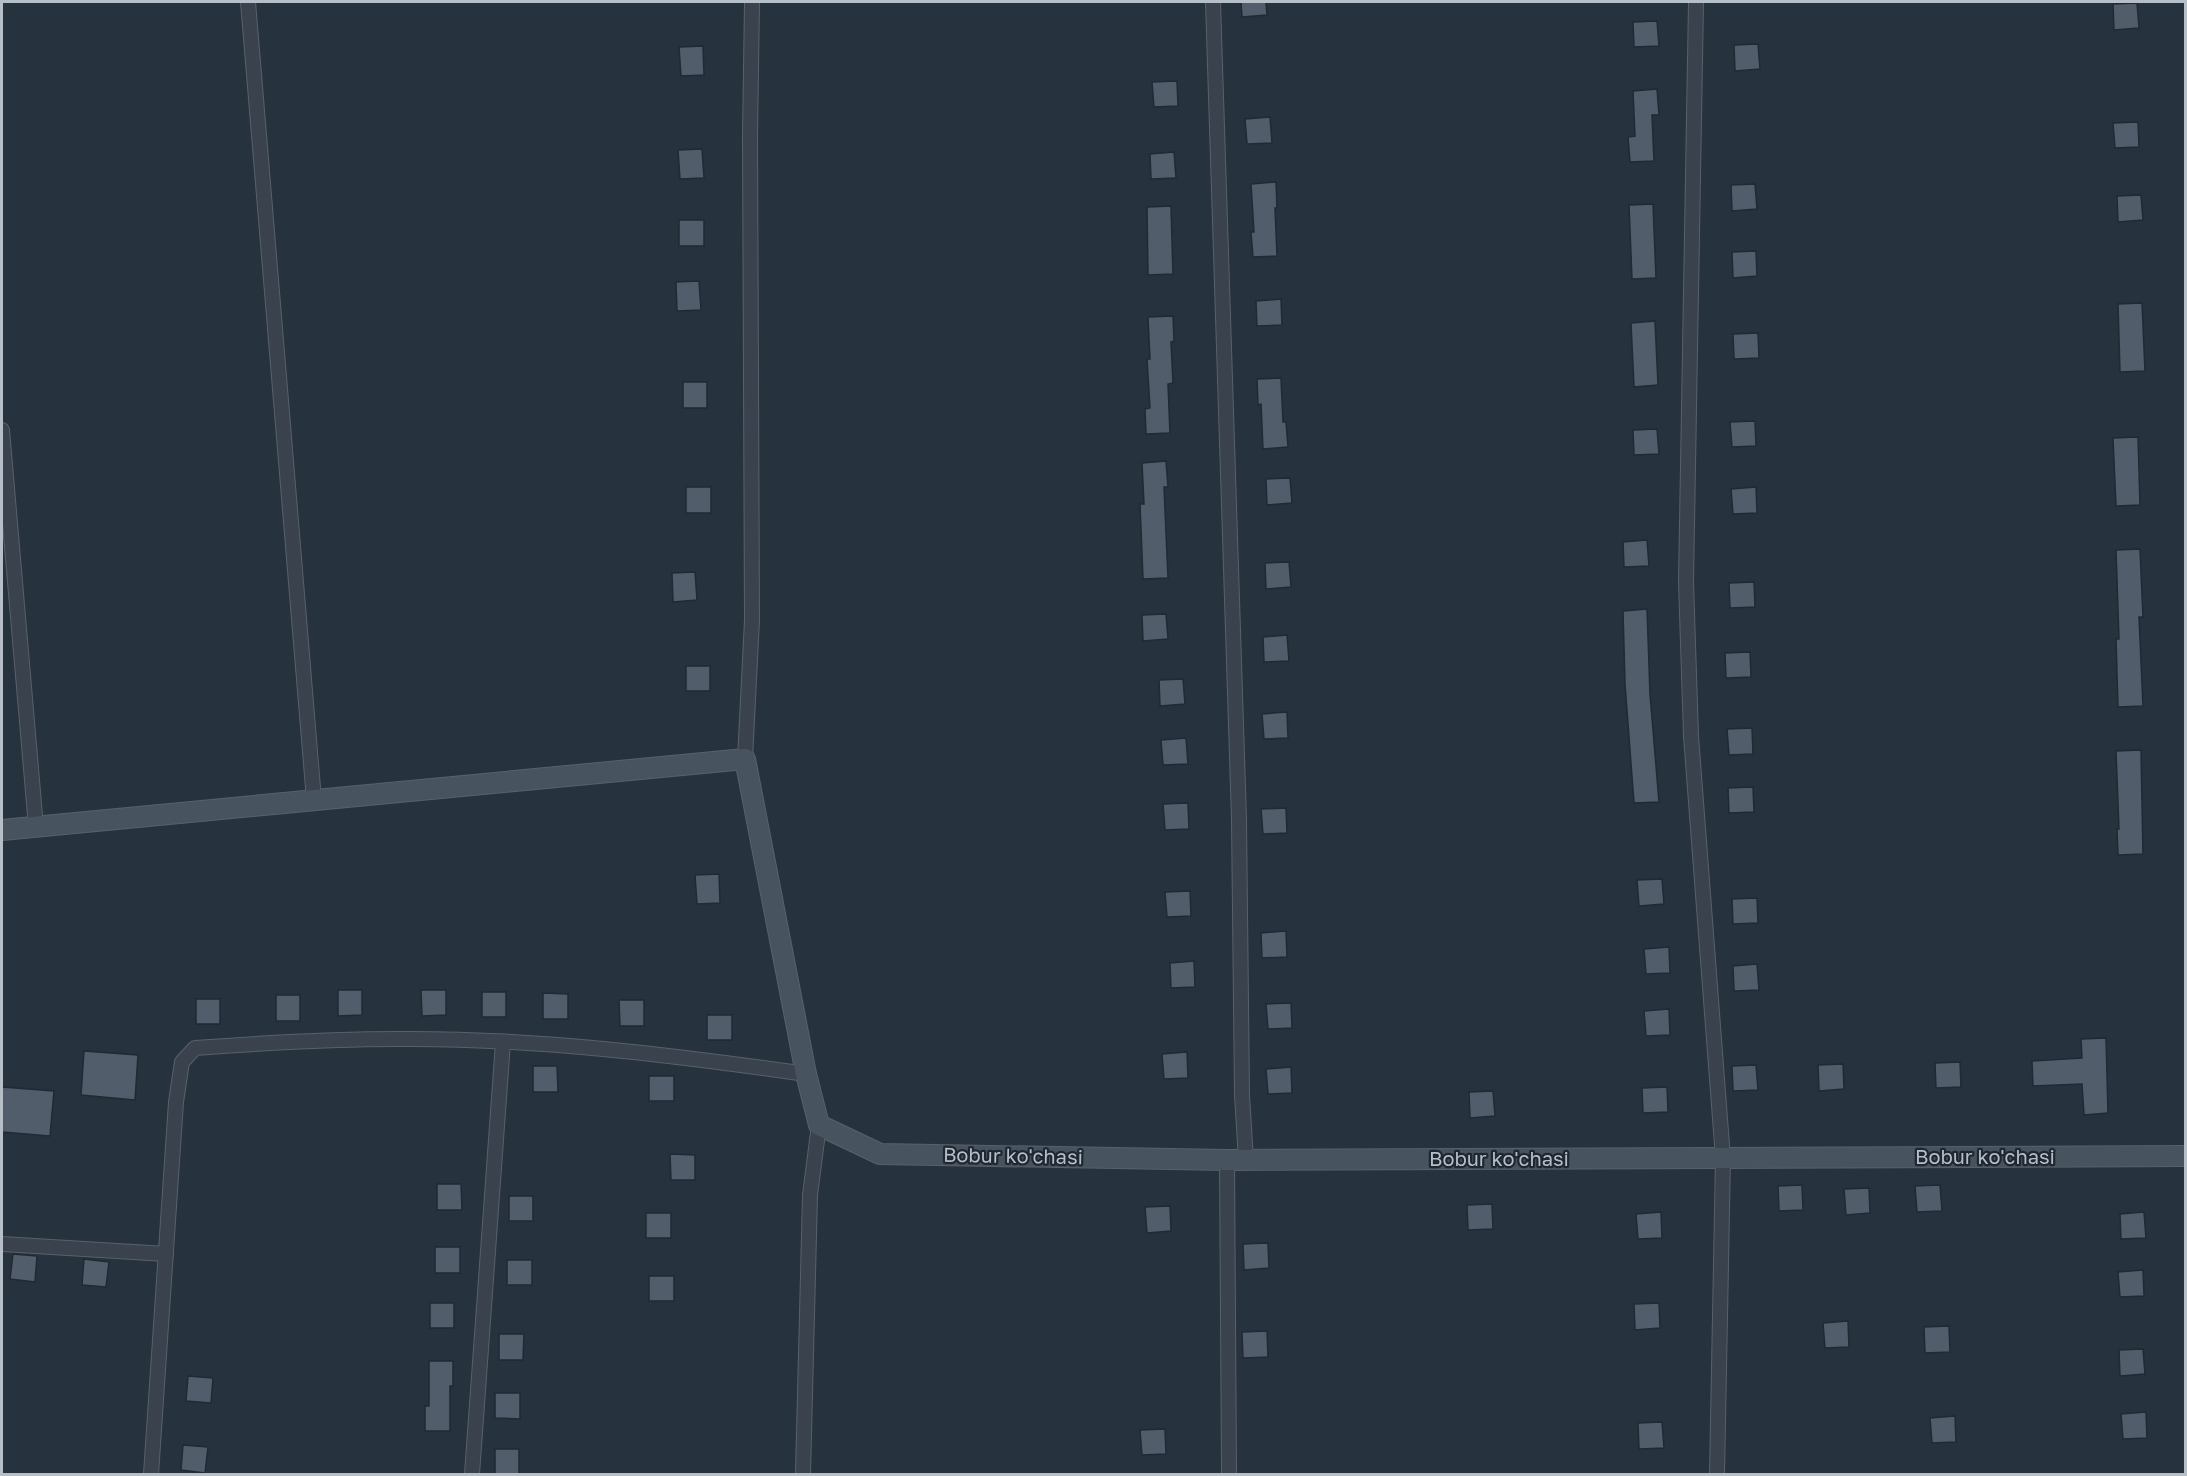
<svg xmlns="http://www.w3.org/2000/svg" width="2187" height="1476" font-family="'Golos Text',sans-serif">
  <rect width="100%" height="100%" fill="#26323d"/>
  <g fill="#515d6b" stroke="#212a34" stroke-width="1.5">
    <polygon points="1241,2 1266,2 1267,15 1242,17"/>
    <polygon points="2137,3 2139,28 2114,30 2113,4"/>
    <polygon points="1657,21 1659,46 1634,47 1633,22"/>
    <polygon points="1758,44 1760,69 1735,71 1734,45"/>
    <polygon points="703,46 704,75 681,76 679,47"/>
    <polygon points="1177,81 1178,106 1154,107 1152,82"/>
    <polygon points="1657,89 1659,115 1652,115 1654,161 1630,162 1628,137 1635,136 1633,91"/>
    <polygon points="1270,117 1272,143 1247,144 1245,119"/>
    <polygon points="2138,122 2139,147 2115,148 2113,123"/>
    <polygon points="702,149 704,178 680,179 678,150"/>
    <polygon points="1174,152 1176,178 1151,179 1150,154"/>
    <polygon points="1276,182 1277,208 1275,208 1277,256 1253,257 1251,232 1254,232 1251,184"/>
    <polygon points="1755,184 1757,209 1732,211 1731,185"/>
    <polygon points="2141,195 2143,220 2118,222 2117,196"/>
    <polygon points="1653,204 1656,278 1632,279 1629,205"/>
    <polygon points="1171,206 1173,274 1148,275 1147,207"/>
    <rect x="679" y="220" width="25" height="26"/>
    <polygon points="1756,251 1757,276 1733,278 1732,252"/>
    <polygon points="699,281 701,310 677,311 676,282"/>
    <polygon points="1281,299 1282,325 1257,326 1256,301"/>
    <polygon points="2142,303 2145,371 2120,372 2118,304"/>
    <polygon points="1173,316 1174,341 1171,342 1173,383 1168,384 1170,433 1146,434 1145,409 1150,408 1147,359 1150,359 1148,317"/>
    <polygon points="1655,321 1658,385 1634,387 1631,323"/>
    <polygon points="1758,333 1759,358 1734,359 1733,334"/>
    <polygon points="1281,378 1283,422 1286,422 1288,447 1263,449 1261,404 1258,405 1257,379"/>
    <rect x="683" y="382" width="24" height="26"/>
    <polygon points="1755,421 1756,446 1732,447 1730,422"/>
    <polygon points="1657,429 1659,454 1634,455 1633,430"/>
    <polygon points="2138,437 2140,505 2116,506 2113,438"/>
    <polygon points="1166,461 1168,487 1164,487 1168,578 1143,579 1140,504 1144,504 1142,463"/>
    <polygon points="1290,478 1292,503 1267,505 1266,479"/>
    <rect x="686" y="487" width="25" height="26"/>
    <polygon points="1756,487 1757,513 1733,514 1731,489"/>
    <polygon points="1647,540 1649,566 1624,567 1623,542"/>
    <polygon points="2140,549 2143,617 2139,617 2143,706 2118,707 2116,639 2119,639 2116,550"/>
    <polygon points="1289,562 1291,587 1266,589 1265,563"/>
    <polygon points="695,572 697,600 673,602 672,573"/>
    <polygon points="1754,582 1755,607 1730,608 1729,583"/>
    <polygon points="1647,609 1650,694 1659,802 1634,803 1625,684 1623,611"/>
    <polygon points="1166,614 1168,639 1143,641 1142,615"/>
    <polygon points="1287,635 1289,661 1264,662 1263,637"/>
    <polygon points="1750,652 1751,677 1726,678 1725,653"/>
    <rect x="686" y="666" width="24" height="25"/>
    <polygon points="1183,679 1185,704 1160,706 1159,680"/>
    <polygon points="1287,712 1288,738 1264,739 1262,714"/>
    <polygon points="1752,728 1753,754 1729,755 1727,729"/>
    <polygon points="1186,738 1188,764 1163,765 1161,740"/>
    <polygon points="2141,750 2143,854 2118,855 2117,829 2119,829 2116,751"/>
    <polygon points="1753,787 1754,812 1729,813 1728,788"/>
    <polygon points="1188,803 1189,829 1165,830 1163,804"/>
    <polygon points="1286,808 1287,833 1263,834 1261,809"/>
    <polygon points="719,874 720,903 697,904 695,875"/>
    <polygon points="1662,879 1664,904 1639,906 1637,880"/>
    <polygon points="1190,891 1191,916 1167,917 1165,892"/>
    <polygon points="1757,898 1758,923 1733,924 1732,899"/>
    <polygon points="1286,931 1287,957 1262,958 1261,933"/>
    <polygon points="1669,947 1670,973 1646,974 1644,949"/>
    <polygon points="1194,961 1195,987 1171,988 1170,963"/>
    <polygon points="1757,964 1759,990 1734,991 1733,966"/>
    <polygon points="338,990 362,990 362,1015 338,1016"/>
    <polygon points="421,990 446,990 446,1015 422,1016"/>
    <rect x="482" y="992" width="24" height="25"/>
    <polygon points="543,993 568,994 568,1019 543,1019"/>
    <rect x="276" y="995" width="24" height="26"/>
    <rect x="196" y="999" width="24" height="25"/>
    <polygon points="619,1000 644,1000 644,1026 620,1026"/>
    <polygon points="1291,1003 1292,1028 1268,1029 1266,1004"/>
    <polygon points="1669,1009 1670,1035 1646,1036 1644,1011"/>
    <rect x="707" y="1015" width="25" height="25"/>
    <polygon points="2106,1038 2108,1113 2084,1115 2082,1084 2033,1086 2032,1061 2082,1058 2081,1039"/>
    <polygon points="84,1051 138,1055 135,1100 81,1095"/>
    <polygon points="1187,1052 1188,1078 1164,1079 1162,1054"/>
    <polygon points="1960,1062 1961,1087 1936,1088 1935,1063"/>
    <polygon points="1843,1064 1844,1089 1819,1091 1818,1065"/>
    <polygon points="1756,1065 1758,1090 1733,1091 1732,1066"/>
    <polygon points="533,1066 557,1066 558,1092 533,1092"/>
    <polygon points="1291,1067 1292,1093 1268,1094 1266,1069"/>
    <rect x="649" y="1076" width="25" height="25"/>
    <polygon points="2,1087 54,1091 50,1136 2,1132"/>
    <polygon points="1667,1087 1668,1112 1643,1113 1642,1088"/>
    <polygon points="1493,1091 1495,1116 1470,1118 1469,1092"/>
    <polygon points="670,1154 695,1155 695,1180 671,1180"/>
    <polygon points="437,1184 461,1184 462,1210 437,1210"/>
    <polygon points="1802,1185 1803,1210 1779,1211 1778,1186"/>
    <polygon points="1940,1185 1942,1211 1917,1212 1915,1186"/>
    <polygon points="1869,1188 1870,1213 1846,1215 1844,1189"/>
    <rect x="509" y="1196" width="24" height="25"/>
    <polygon points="1492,1204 1493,1229 1468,1230 1467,1205"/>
    <polygon points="1170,1206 1171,1231 1147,1233 1145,1207"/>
    <polygon points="1661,1212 1662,1238 1638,1239 1636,1214"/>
    <polygon points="2144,1212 2146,1238 2121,1239 2120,1214"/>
    <rect x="646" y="1213" width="25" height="25"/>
    <polygon points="1268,1243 1269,1268 1244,1270 1243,1244"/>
    <rect x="435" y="1247" width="25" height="26"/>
    <polygon points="13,1254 37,1256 35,1282 10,1279"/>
    <polygon points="84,1259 109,1262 106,1287 82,1285"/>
    <rect x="507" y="1260" width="25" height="25"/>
    <polygon points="2143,1270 2144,1296 2120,1297 2118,1272"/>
    <rect x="649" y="1276" width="25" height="25"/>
    <rect x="430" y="1303" width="24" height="25"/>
    <polygon points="1659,1303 1660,1328 1635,1330 1634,1304"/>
    <polygon points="1848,1321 1849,1347 1825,1348 1823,1323"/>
    <polygon points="1949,1326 1950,1352 1925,1353 1924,1327"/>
    <polygon points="1267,1331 1268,1357 1243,1358 1242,1332"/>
    <polygon points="499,1334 524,1334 523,1360 499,1360"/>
    <polygon points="2143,1349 2145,1374 2120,1376 2119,1350"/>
    <polygon points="429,1361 453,1361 453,1386 450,1386 450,1431 425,1431 425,1406 429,1406"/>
    <polygon points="188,1376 213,1378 211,1403 186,1401"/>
    <polygon points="495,1393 520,1393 520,1419 495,1418"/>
    <polygon points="2146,1412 2147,1438 2123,1439 2121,1414"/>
    <polygon points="1955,1416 1956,1442 1932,1443 1930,1418"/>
    <polygon points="1662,1422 1664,1448 1639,1449 1638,1423"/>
    <polygon points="1165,1429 1166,1454 1142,1455 1140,1430"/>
    <polygon points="183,1445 208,1447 205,1473 181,1470"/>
    <rect x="495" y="1449" width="24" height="25"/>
  </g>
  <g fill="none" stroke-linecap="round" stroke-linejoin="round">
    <g stroke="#58616b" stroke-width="16">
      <g id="street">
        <polyline points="248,2 314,800"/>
        <polyline points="1213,2 1239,819 1242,1095 1246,1160"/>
        <polyline points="1696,2 1686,582 1691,736 1723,1158 1717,1474"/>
        <polyline points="2,430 36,827"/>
        <polyline points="745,759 752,620 750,135 752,2"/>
        <polyline points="1227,1160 1229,1474"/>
        <polyline points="2,1244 166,1254"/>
        <path d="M 151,1474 L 176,1102 L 182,1062 L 195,1048 C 263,1043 331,1039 399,1039 C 535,1038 672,1055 806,1074"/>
        <polyline points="472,1474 503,1042"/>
        <polyline points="803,1474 810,1195 819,1125"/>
      </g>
    </g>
    <g stroke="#58616b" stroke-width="22">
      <polyline id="secondary" points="2,830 745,759 806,1074 819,1125 880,1154 1227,1160 2186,1156"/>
    </g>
    <use href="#street" stroke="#3a434d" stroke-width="14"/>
    <use href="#secondary" stroke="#485360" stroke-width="20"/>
  </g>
  <g text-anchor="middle" stroke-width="4.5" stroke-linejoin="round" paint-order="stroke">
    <g font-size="20" fill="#b6bec8" stroke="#1f2832">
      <text transform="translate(1013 1156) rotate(1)" y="7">Bobur ko'chasi</text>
      <text x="1985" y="1164">Bobur ko'chasi</text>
      <text x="1499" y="1166">Bobur ko'chasi</text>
    </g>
  </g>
  <rect width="2187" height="1476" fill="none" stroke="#b6bec8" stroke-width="6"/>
</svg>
